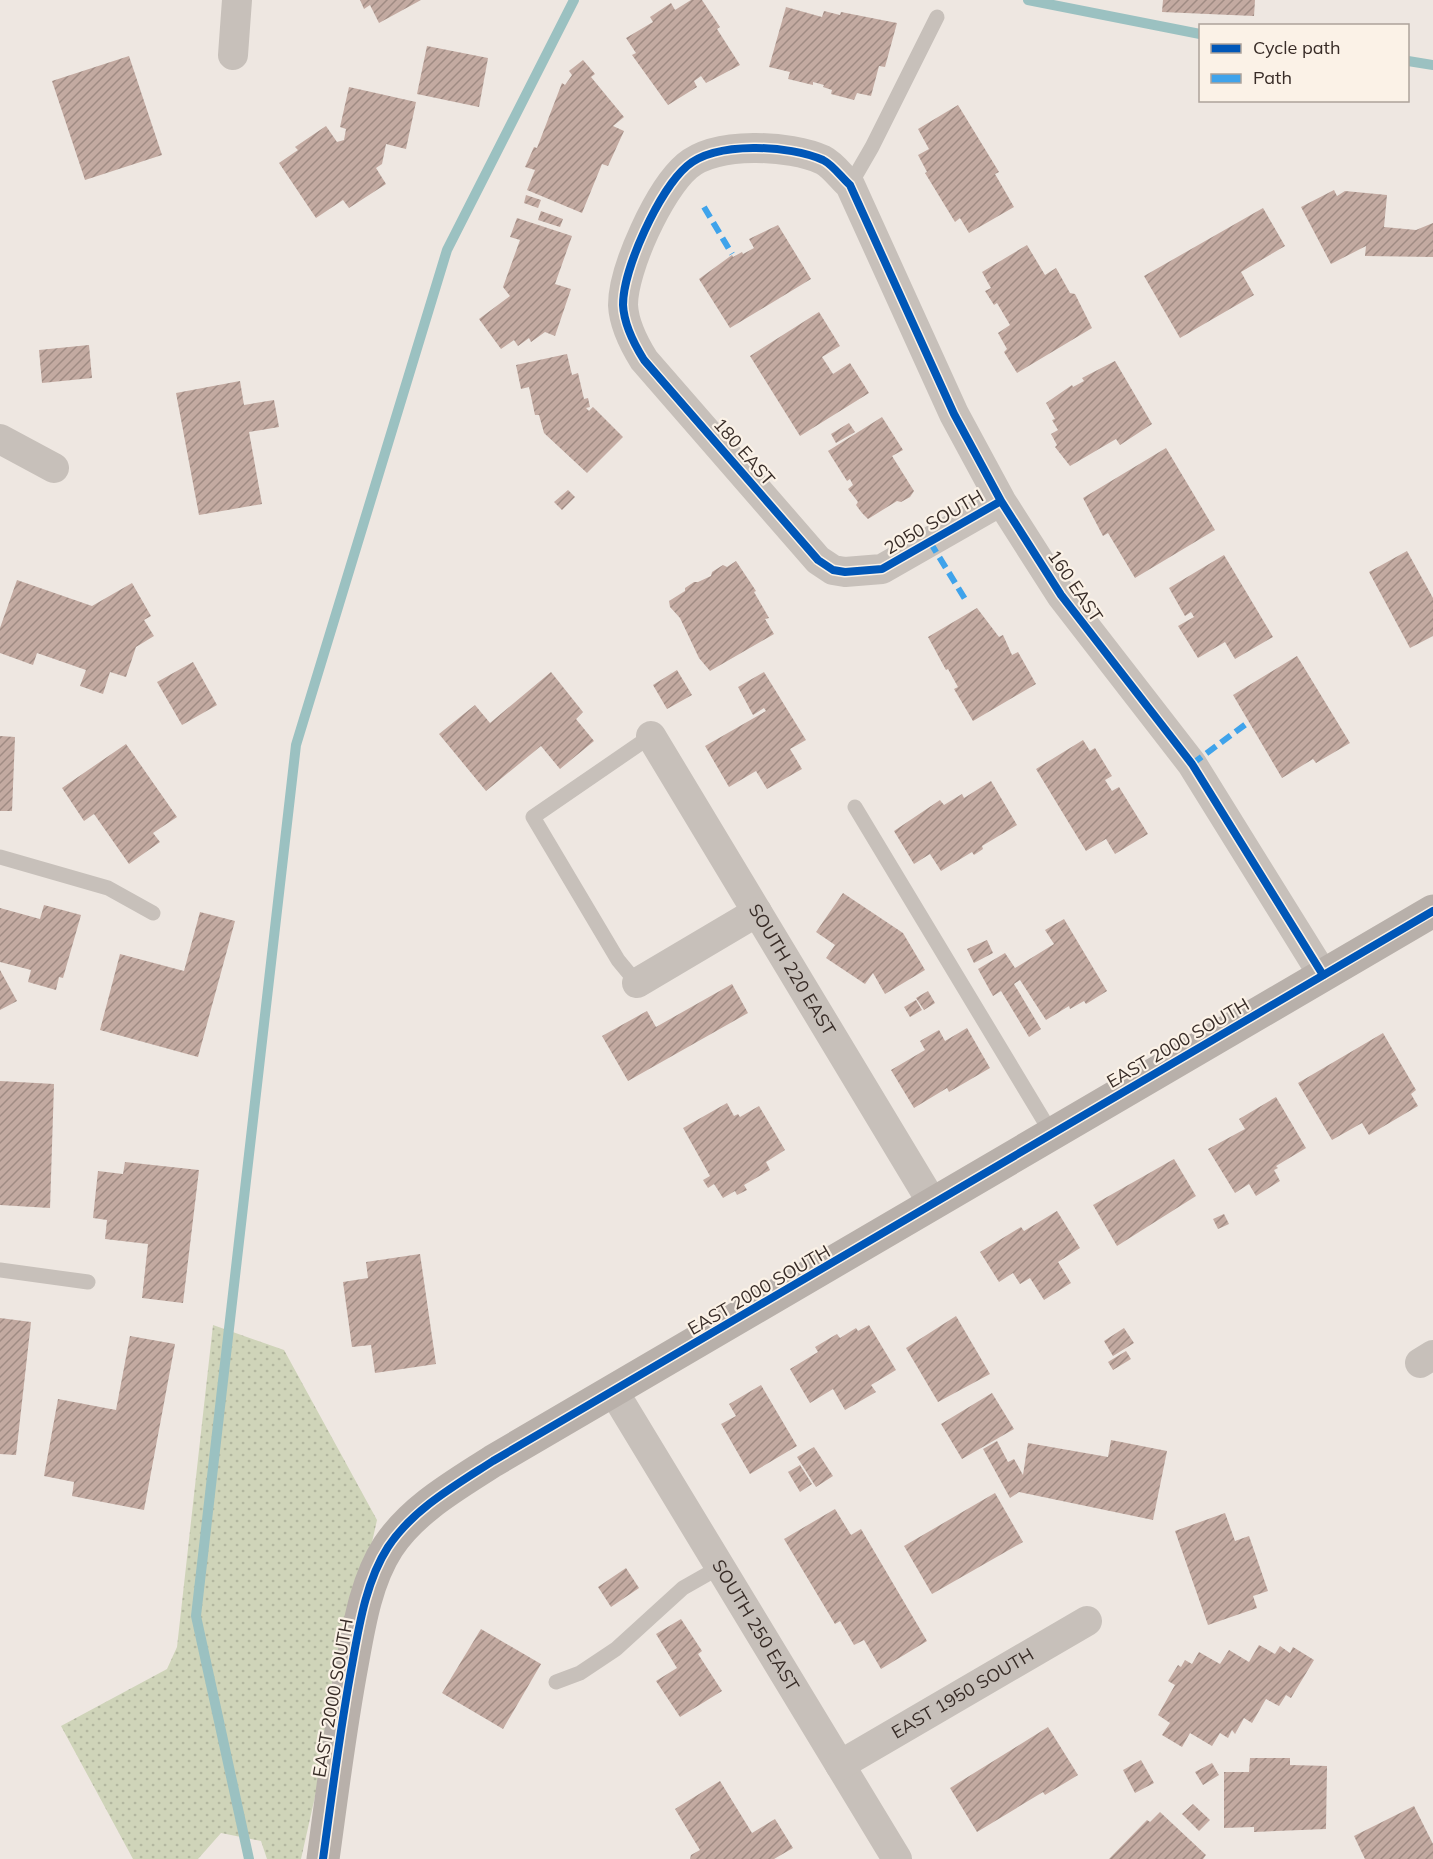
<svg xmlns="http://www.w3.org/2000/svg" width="1433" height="1859" font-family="Mulish,sans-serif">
  <defs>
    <pattern id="grass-dots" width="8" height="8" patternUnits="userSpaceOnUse" patternTransform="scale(1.5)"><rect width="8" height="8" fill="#cfd4b9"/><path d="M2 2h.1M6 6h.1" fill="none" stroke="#b2b69f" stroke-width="1.8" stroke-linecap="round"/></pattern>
    <pattern id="building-hatch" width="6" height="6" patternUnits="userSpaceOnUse" patternTransform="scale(1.5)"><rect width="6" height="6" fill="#c3aaa1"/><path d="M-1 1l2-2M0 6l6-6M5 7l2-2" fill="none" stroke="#9f8b83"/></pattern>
  </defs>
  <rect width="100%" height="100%" fill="#eee7e1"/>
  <polygon fill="url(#grass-dots)" points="213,1325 284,1350 377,1520 301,1859 267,1859 261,1841 221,1833 198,1859 133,1859 61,1726 167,1669 177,1647"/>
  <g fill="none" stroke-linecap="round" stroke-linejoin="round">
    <g stroke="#9bc1c1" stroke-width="10">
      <polyline points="1028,0 1200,34"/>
      <polyline points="1408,61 1433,65"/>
      <polyline points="249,1859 196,1616 296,745 447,250 574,0"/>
    </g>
  </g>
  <g fill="url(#building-hatch)">
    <polygon points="360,0 421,0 379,23 370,5 364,9"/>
    <polygon points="691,0 702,0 720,27 717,29 740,65 706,83 701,76 694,81 697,87 668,105 632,55 636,53 626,38 653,22 650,17 671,3 675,10"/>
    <polygon points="1163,0 1255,0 1254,16 1162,12"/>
    <polygon points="786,7 822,17 824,11 840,15 841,12 897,23 885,67 879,66 871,96 857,93 854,100 831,94 832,90 823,87 824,85 813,82 813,85 788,79 790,72 769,67"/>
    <polygon points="427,46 488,58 479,107 417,94"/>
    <polygon points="129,56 162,155 85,180 52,81"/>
    <polygon points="583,60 595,74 591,77 624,117 613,126 624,131 608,166 602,164 582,213 527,190 535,170 525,167 534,147 537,148 562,83 565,85 572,75 569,71"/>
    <polygon points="349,87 416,102 406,149 386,144 382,164 376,168 386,184 349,208 343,200 316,218 279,163 298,150 295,147 326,126 337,142 344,140 346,129 340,127"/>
    <polygon points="958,105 999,172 995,174 1014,207 969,233 960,218 955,222 925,173 927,172 918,155 929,149 918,129"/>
    <polygon points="1334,190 1337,196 1345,191 1387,195 1384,227 1416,230 1433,223 1433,257 1365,256 1366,246 1331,264 1301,207"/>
    <polygon points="526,195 541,200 538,208 524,203"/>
    <polygon points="1263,208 1285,246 1241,272 1254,295 1180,338 1144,276"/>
    <polygon points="541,211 563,219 560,227 538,220"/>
    <polygon points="517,218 572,236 555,284 571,289 555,336 545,332 531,342 529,338 518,346 514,340 501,349 479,319 510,296 503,287 520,240 510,237"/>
    <polygon points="778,225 811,279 730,328 699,279 732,255 733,257 742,252 743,254 754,248 749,239"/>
    <polygon points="1027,245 1045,275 1056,268 1070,293 1075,294 1092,328 1017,373 1004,352 1007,349 998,333 1010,325 997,303 994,305 985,291 991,288 982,272"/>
    <polygon points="819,312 840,346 822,357 833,374 850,363 869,393 800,436 750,356"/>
    <polygon points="89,345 92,378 42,383 39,350"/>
    <polygon points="567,354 572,375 578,373 584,399 588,398 590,407 586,408 589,411 593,407 623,437 587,473 544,433 539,415 535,415 529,387 521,389 516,365"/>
    <polygon points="1115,361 1152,424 1120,445 1116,439 1070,466 1055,447 1057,445 1051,434 1058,430 1052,420 1055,419 1046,403 1072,385 1073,387 1084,381 1082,378"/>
    <polygon points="240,381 244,405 274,400 279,427 249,432 262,504 199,515 176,393"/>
    <polygon points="882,417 903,450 892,456 914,491 910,497 901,502 897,501 868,519 862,513 856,505 858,502 848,489 853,485 850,479 847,481 828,451"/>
    <polygon points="849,423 855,432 836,443 831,434"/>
    <polygon points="1166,448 1215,530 1135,578 1108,533 1103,536 1083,498"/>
    <polygon points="568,490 575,497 562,510 554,502"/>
    <polygon points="1407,551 1433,598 1433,636 1410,648 1369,572"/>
    <polygon points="1224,555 1273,637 1235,659 1225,642 1198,658 1178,626 1194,617 1191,612 1185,616 1169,588"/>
    <polygon points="736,561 756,591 754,592 769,618 765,619 774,634 710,671 699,658 680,618 670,607 669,601 685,591 685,588 694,582 698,582 711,576 712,572 723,565 727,567"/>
    <polygon points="17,580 92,606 132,583 151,616 144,620 154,636 136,647 126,677 110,672 103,694 80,686 86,670 37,653 33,665 0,653 0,628"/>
    <polygon points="977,608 999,637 1003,635 1012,655 1018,652 1036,684 973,721 954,689 958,687 948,669 946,670 928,637"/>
    <polygon points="1297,656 1350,743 1316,763 1313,759 1282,778 1233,695"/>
    <polygon points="193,662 217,705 182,725 157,682"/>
    <polygon points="677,670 692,695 667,709 653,685"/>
    <polygon points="551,672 583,712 576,719 594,741 560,769 541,746 486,791 439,734 475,705 490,723"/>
    <polygon points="764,672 806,740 790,749 802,769 767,789 756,771 729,787 705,746 766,711 764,708 753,715 738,687"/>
    <polygon points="0,736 15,737 12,811 0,811"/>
    <polygon points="1083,740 1090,751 1095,748 1112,776 1105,780 1112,791 1119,787 1148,834 1115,854 1106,839 1086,851 1036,769"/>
    <polygon points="126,744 177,817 153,833 160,842 129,864 94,814 84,821 62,788"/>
    <polygon points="991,781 1017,825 982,846 983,849 974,855 972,852 941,871 930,854 914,864 894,831 940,800 944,805 962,794 964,798"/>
    <polygon points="843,893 903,933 925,970 885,994 873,973 865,984 826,958 835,945 816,932"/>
    <polygon points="44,905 81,915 63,978 59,977 56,990 28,982 31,970 0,962 0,908 40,919"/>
    <polygon points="200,912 235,921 198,1057 100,1030 120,954 184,971"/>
    <polygon points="1064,919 1107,991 1086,1004 1084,1001 1070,1009 1069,1006 1046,1020 1020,980 1014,984 1041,1029 1029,1037 1001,991 993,996 978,969 1005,953 1015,968 1054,944 1045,930"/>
    <polygon points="987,940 993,953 974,963 967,949"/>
    <polygon points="0,970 17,1001 0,1010"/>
    <polygon points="732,984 748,1013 628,1081 602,1036 647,1011 656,1027"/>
    <polygon points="928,991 935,1003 924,1010 916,998"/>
    <polygon points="916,1000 922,1010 910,1017 904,1007"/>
    <polygon points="967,1028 990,1068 949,1092 947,1088 914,1108 891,1070 925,1050 920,1041 939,1030 945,1041"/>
    <polygon points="1383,1033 1416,1090 1411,1094 1418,1106 1369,1135 1362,1123 1332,1140 1298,1083"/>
    <polygon points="0,1081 54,1084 50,1208 0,1205"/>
    <polygon points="1276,1097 1306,1148 1276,1166 1278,1168 1274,1170 1280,1181 1256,1196 1249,1184 1235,1193 1208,1149 1245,1129 1239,1119"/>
    <polygon points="727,1103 734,1116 738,1114 740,1117 759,1106 785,1150 766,1162 770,1170 744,1185 747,1190 737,1195 735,1191 723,1198 714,1184 708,1188 703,1180 710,1176 683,1128"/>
    <polygon points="1174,1159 1196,1196 1117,1246 1093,1205"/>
    <polygon points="125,1162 199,1170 183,1303 142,1298 148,1244 105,1239 107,1220 93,1218 98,1171 123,1174"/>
    <polygon points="1057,1211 1080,1248 1058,1262 1071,1283 1044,1300 1030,1278 1020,1284 1013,1273 999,1282 980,1252 1021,1227 1024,1231"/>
    <polygon points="1224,1214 1229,1224 1218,1229 1213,1219"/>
    <polygon points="420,1254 436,1364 375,1373 371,1345 352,1347 343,1282 368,1278 366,1262"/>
    <polygon points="956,1316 990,1374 938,1402 906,1348"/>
    <polygon points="0,1318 31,1322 16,1455 0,1454"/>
    <polygon points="869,1325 896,1370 871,1385 876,1392 845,1410 833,1389 810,1403 790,1369 818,1352 815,1347 837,1334 840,1338 856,1328 858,1331"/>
    <polygon points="1124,1328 1134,1343 1113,1356 1104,1341"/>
    <polygon points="130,1336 175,1344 144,1510 72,1496 74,1482 44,1476 58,1399 116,1410"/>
    <polygon points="1126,1351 1131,1359 1113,1370 1108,1362"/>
    <polygon points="761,1385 797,1446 750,1474 721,1424 736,1416 729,1404"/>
    <polygon points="992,1393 1014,1429 962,1459 941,1424"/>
    <polygon points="1111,1440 1167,1451 1153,1520 1019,1492 1010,1498 983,1449 997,1441 1008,1462 1014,1459 1023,1475 1028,1443 1108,1457"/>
    <polygon points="814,1447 833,1476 816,1487 797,1457"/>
    <polygon points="800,1465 812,1484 800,1492 788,1472"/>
    <polygon points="995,1493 1023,1542 932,1594 904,1546"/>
    <polygon points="835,1509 851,1535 861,1529 927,1641 881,1669 864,1640 854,1645 840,1621 835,1624 784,1539"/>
    <polygon points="1225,1513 1235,1541 1249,1536 1268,1591 1253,1596 1257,1608 1208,1625 1175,1531"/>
    <polygon points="626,1568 639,1588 611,1607 598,1587"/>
    <polygon points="681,1619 702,1651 698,1654 722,1691 680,1717 656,1681 677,1668 656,1634"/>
    <polygon points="481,1629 541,1664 503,1729 442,1693"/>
    <polygon points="1259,1645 1275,1654 1280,1646 1290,1653 1293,1647 1314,1660 1291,1698 1286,1695 1279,1706 1266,1699 1252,1723 1244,1718 1235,1734 1232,1730 1228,1738 1220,1733 1212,1746 1190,1733 1182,1747 1162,1735 1170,1723 1158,1715 1175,1685 1168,1681 1178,1665 1181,1667 1185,1660 1192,1664 1199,1652 1220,1664 1229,1650 1249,1662"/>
    <polygon points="1048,1727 1078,1775 1045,1795 1043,1792 977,1832 950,1788"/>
    <polygon points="1250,1758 1290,1758 1290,1765 1327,1766 1326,1829 1254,1832 1254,1827 1224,1828 1224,1772 1249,1772"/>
    <polygon points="1141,1760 1154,1783 1135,1793 1123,1770"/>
    <polygon points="1212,1763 1219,1775 1203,1785 1195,1772"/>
    <polygon points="720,1781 752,1833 775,1819 793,1848 774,1859 690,1859 691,1855 700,1850 675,1809"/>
    <polygon points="1193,1804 1210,1820 1199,1831 1182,1814"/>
    <polygon points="1414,1806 1433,1844 1433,1859 1365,1859 1354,1836"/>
    <polygon points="1160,1812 1206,1855 1203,1859 1109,1859 1147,1820 1150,1822"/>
  </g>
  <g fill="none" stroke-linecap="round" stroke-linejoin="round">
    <g stroke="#c7c0ba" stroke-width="15">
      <polyline points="850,185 872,147 937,17"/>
      <polyline points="855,807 1052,1134"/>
      <polyline points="0,857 108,888 153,913"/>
      <polyline points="637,983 618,960 533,817 651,736"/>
      <polyline points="0,1270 88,1282"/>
      <polyline points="556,1682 580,1673 616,1649 683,1588 720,1567"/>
    </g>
    <g stroke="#c7c0ba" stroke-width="30">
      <polyline points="233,55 237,0"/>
      <polyline points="0,439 54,468"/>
      <path d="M 1001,501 L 882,569 L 845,572 L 833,570 L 818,560 L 644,360 C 634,344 624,325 623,305 C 623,269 659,190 687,166 C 716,141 790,145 823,160 C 833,165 842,178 850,185 L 954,414 L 1001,501 L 1061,595 L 1192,764 L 1323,975"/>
      <path id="s1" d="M 651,736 L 933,1204"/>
      <polyline points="637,983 757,912"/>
      <polyline points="1420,1363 1433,1355"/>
      <path id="s2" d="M 614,1392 L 897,1859"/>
      <path id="s3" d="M 840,1765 L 1087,1621"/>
    </g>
    <path stroke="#b8b0aa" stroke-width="33" d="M 323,1859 C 332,1794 340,1729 352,1665 C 359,1626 366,1581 388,1547 C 413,1509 456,1485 493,1461 L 1433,911"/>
    <g stroke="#3fa3eb" stroke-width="6" stroke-dasharray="12 6" stroke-linecap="butt">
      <polyline points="704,207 732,254"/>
      <polyline points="930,542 965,599"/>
      <polyline points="1192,764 1246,724"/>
    </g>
    <g stroke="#fbf2e7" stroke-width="11">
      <g id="cycleway">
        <path d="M 1001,501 L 882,569 L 845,572 L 833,570 L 818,560 L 644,360 C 634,344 624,325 623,305 C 623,269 659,190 687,166 C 716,141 790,145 823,160 C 833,165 842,178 850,185 L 954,414 L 1001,501 L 1061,595 L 1192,764 L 1323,975"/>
        <path d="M 323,1859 C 332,1794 340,1729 352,1665 C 359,1626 366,1581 388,1547 C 413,1509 456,1485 493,1461 L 1433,911"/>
      </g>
    </g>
    <use href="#cycleway" stroke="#0057b8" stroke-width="8"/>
  </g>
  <g text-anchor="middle" stroke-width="4.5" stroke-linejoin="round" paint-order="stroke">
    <g font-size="18" fill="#382c27" stroke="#fbf2e7">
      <text transform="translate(744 452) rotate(49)" y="6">180 EAST</text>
      <text transform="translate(934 522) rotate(-30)" y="6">2050 SOUTH</text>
      <text transform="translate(1075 586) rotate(56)" y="6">160 EAST</text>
      <text dy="6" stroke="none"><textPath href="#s1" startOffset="273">SOUTH 220 EAST</textPath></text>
      <text transform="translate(1178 1043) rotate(-30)" y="6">EAST 2000 SOUTH</text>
      <text transform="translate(759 1290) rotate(-30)" y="6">EAST 2000 SOUTH</text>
      <text dy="6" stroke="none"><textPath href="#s2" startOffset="273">SOUTH 250 EAST</textPath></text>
      <text dy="6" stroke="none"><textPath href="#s3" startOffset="142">EAST 1950 SOUTH</textPath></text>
      <text transform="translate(333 1698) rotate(-80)" y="6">EAST 2000 SOUTH</text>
    </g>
  </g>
  <rect x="1199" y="24" width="210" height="78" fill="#fbf2e7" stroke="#ada39a" stroke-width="1.5"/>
  <rect x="1211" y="44" width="30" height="9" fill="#0057b8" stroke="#ada39a" stroke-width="1.5"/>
  <text x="1253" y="54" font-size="18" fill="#382c27">Cycle path</text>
  <rect x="1211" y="74" width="30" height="9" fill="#3fa3eb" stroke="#ada39a" stroke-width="1.5"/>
  <text x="1253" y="84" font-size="18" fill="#382c27">Path</text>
</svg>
